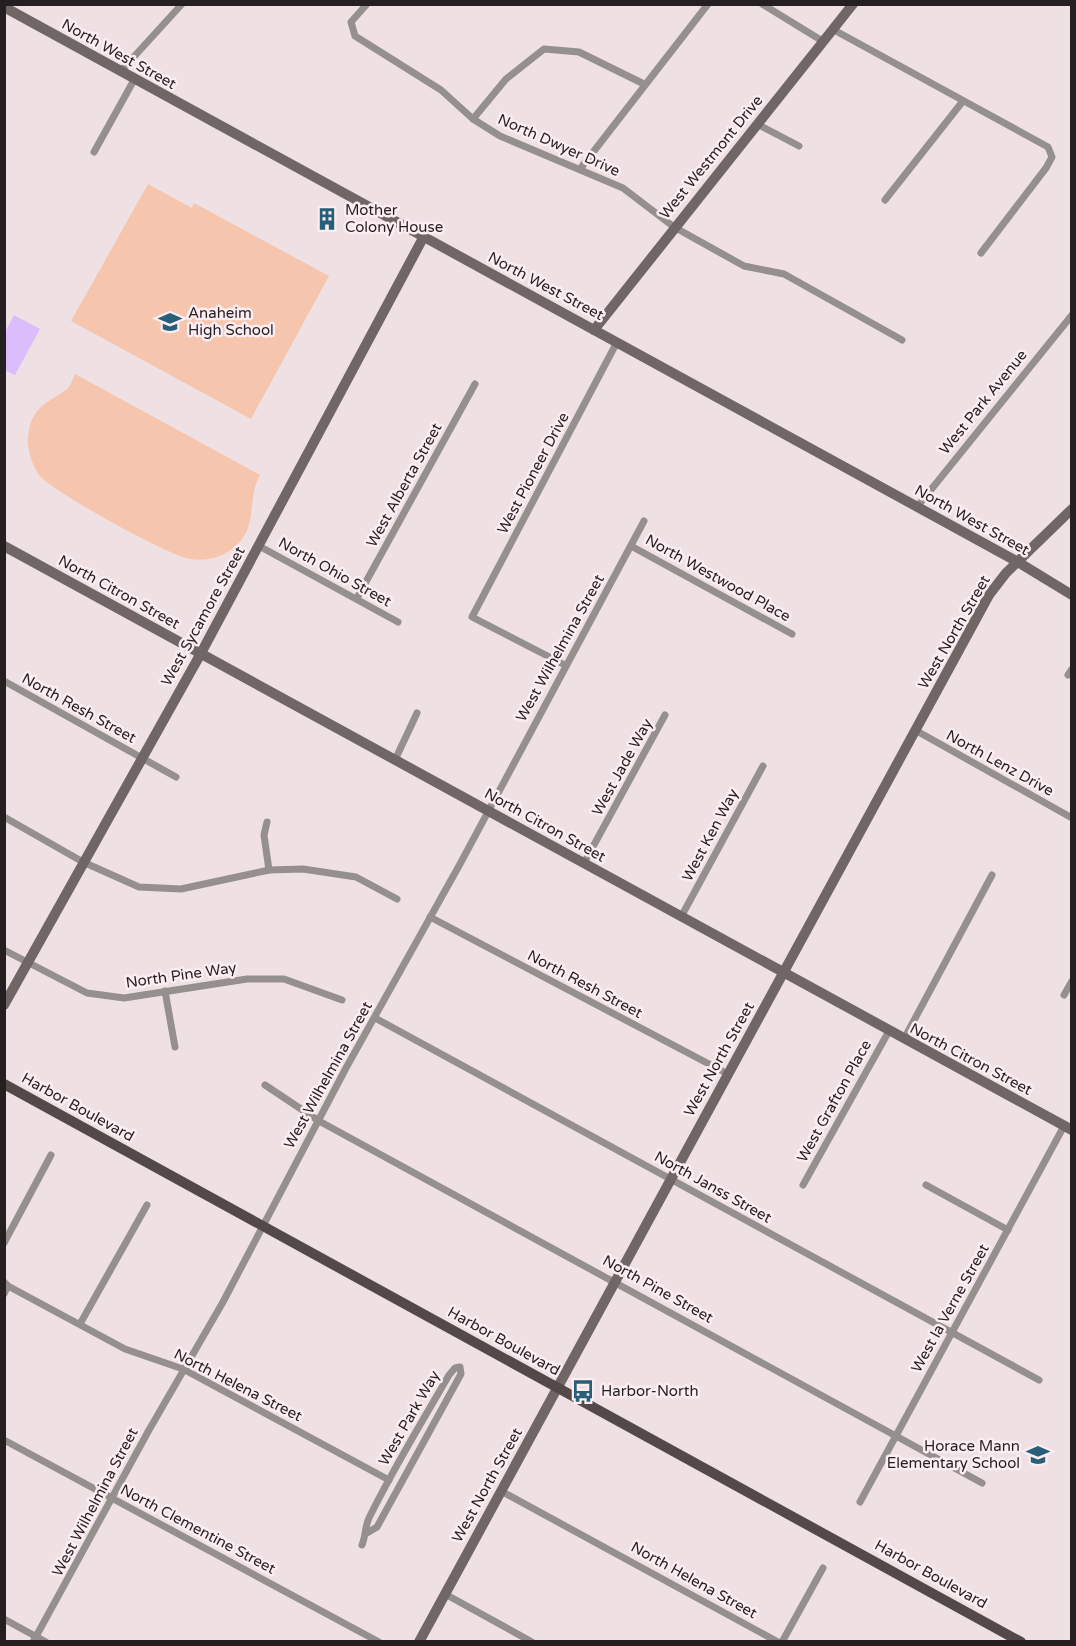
<svg xmlns="http://www.w3.org/2000/svg" width="1076" height="1646" font-family="'Varela Round',sans-serif">
  <rect width="100%" height="100%" fill="#efe0e4"/>
  <g fill="#f6c5ad">
    <polygon points="148,184 192,208 194,203 329,276 251,419 71,321"/>
    <path d="M 75,374 L 260,475 C 245,502 261,530 229,551 C 217,559 203,561 190,559 C 169,556 51,491 39,475 C 32,464 27,450 28,437 C 31,407 46,404 66,390 C 70,387 73,379 75,374 Z"/>
  </g>
  <polygon fill="#dcbdfb" points="14,315 40,329 15,375 4,370 5,332"/>
  <g fill="none" stroke-linecap="round" stroke-linejoin="round">
    <g stroke="#958f8e" stroke-width="7">
      <polyline points="367,4 351,22 355,36 441,90 473,119 500,136 623,188 674,227 744,266 784,274 902,340"/>
      <polyline points="762,4 824,42"/>
      <polyline points="834,30 1048,147 1052,157 1046,168 981,253"/>
      <polyline points="120,72 182,4"/>
      <polyline points="473,119 506,79 544,49 579,52 644,84"/>
      <polyline points="757,124 799,146"/>
      <polyline points="94,152 134,80"/>
      <polyline points="580,169 708,4"/>
      <polyline points="885,200 963,101"/>
      <polyline points="917,507 1072,315"/>
      <polyline points="259,546 398,622"/>
      <polyline points="631,546 792,634"/>
      <polyline points="357,598 475,384"/>
      <polyline points="565,665 472,617 617,342"/>
      <polyline points="1068,675 1072,669"/>
      <polyline points="4,681 176,777"/>
      <polyline points="915,730 1072,818"/>
      <polyline points="395,760 417,713"/>
      <polyline points="4,817 83,862 139,887 181,889 269,870 303,869 356,877 397,899"/>
      <polyline points="267,822 264,835 269,870"/>
      <polyline points="584,863 665,715"/>
      <polyline points="430,917 728,1074"/>
      <polyline points="681,917 763,766"/>
      <polyline points="4,950 87,993 124,998 247,979 284,979 342,1000"/>
      <polyline points="165,991 175,1047"/>
      <polyline points="1064,995 1072,981"/>
      <polyline points="375,1018 1039,1380"/>
      <polyline points="904,1039 992,875"/>
      <polyline points="265,1085 319,1121 982,1483"/>
      <polyline points="803,1185 889,1031"/>
      <polyline points="926,1185 1008,1230"/>
      <polyline points="4,1243 51,1155"/>
      <polyline points="4,1282 8,1286 4,1294"/>
      <polyline points="8,1286 125,1349 183,1369 389,1480"/>
      <polyline points="80,1324 147,1205"/>
      <polyline points="4,1440 379,1642"/>
      <polyline points="501,1491 778,1642"/>
      <polyline points="860,1502 1064,1126"/>
      <path d="M 362,1545 C 366,1535 365,1526 369,1518 C 393,1469 422,1422 449,1375 L 455,1368 L 460,1367 L 461,1374 L 377,1527 L 367,1533"/>
      <polyline points="445,1594 532,1642"/>
      <polyline points="4,1619 46,1642"/>
      <polyline points="33,1642 149,1430 223,1302 346,1068 460,864 644,521"/>
      <polyline points="782,1642 823,1568"/>
    </g>
    <g stroke="#6f6665" stroke-width="10">
      <polyline points="4,7 1018,562 1072,595"/>
      <polyline points="594,330 853,4"/>
      <polyline points="4,546 1072,1130"/>
      <polyline points="4,1005 200,655 423,238"/>
      <polyline points="419,1642 989,595 1006,573 1072,509"/>
    </g>
    <polyline stroke="#544949" stroke-width="10" points="4,1084 1021,1642"/>
  </g>
  <defs>
    <g id="building-bare" transform="scale(1.8)"><path d="M-4-6H4V6H1V3H-1V6H-4ZM-2.5-4.3h1.7v1.8h-1.7ZM.8-4.3h1.7v1.8H.8ZM-2.5-1h1.7V.8h-1.7ZM.8-1h1.7V.8H.8Z" fill="#275e78" stroke="#fcedf2" stroke-width="2.5" paint-order="stroke"/></g>
    <g id="school-bare" transform="scale(1.8)"><path d="M0-5L7-2L0 1L-7-2ZM-4 1L0 2.5L4 1V4Q0 6-4 4Z" fill="#275e78" stroke="#fcedf2" stroke-width="2.5" paint-order="stroke"/></g>
    <g id="bus-bare" transform="scale(1.8)"><path d="M-5-6H5V4H4V6H2V4H-2V6H-4V4H-5ZM-3.5-4V0h7V-4ZM-3.5 1.2v1.5H-2V1.2ZM2 1.2v1.5H3.5V1.2Z" fill="#275e78" stroke="#fcedf2" stroke-width="2.5" paint-order="stroke"/></g>
  </defs>
  <g fill-rule="evenodd">
    <use href="#building-bare" x="327" y="219"/>
    <use href="#school-bare" x="170" y="322"/>
    <use href="#bus-bare" x="583" y="1391"/>
    <use href="#school-bare" x="1038" y="1455"/>
  </g>
  <g text-anchor="middle" stroke-width="5" stroke-linejoin="round" paint-order="stroke">
    <g font-size="15" fill="#251f21" stroke="#fcedf2">
      <text transform="translate(119 54) rotate(29)" y="5">North West Street</text>
      <text transform="translate(559 145) rotate(24)" y="5">North Dwyer Drive</text>
      <text transform="translate(711 157) rotate(-51)" y="5">West Westmont Drive</text>
      <text transform="translate(546 286) rotate(28)" y="5">North West Street</text>
      <text transform="translate(983 402) rotate(-51)" y="5">West Park Avenue</text>
      <text transform="translate(533 473) rotate(-62)" y="5">West Pioneer Drive</text>
      <text transform="translate(404 485) rotate(-61)" y="5">West Alberta Street</text>
      <text transform="translate(972 520) rotate(29)" y="5">North West Street</text>
      <text transform="translate(335 572) rotate(29)" y="5">North Ohio Street</text>
      <text transform="translate(718 578) rotate(29)" y="5">North Westwood Place</text>
      <text transform="translate(119 592) rotate(29)" y="5">North Citron Street</text>
      <text transform="translate(203 616) rotate(-61)" y="5">West Sycamore Street</text>
      <text transform="translate(954 632) rotate(-60)" y="5">West North Street</text>
      <text transform="translate(560 648) rotate(-61)" y="5">West Wilhelmina Street</text>
      <text transform="translate(79 708) rotate(29)" y="5">North Resh Street</text>
      <text transform="translate(1000 763) rotate(29)" y="5">North Lenz Drive</text>
      <text transform="translate(622 767) rotate(-61)" y="5">West Jade Way</text>
      <text transform="translate(545 825) rotate(29)" y="5">North Citron Street</text>
      <text transform="translate(710 835) rotate(-62)" y="5">West Ken Way</text>
      <text transform="translate(181 975) rotate(-8)" y="5">North Pine Way</text>
      <text transform="translate(585 984) rotate(28)" y="5">North Resh Street</text>
      <text transform="translate(719 1059) rotate(-61)" y="5">West North Street</text>
      <text transform="translate(971 1059) rotate(28)" y="5">North Citron Street</text>
      <text transform="translate(328 1075) rotate(-61)" y="5">West Wilhelmina Street</text>
      <text transform="translate(834 1101) rotate(-61)" y="5">West Grafton Place</text>
      <text transform="translate(78 1107) rotate(29)" y="5">Harbor Boulevard</text>
      <text transform="translate(713 1187) rotate(29)" y="5">North Janss Street</text>
      <text transform="translate(658 1289) rotate(29)" y="5">North Pine Street</text>
      <text transform="translate(950 1308) rotate(-61)" y="5">West la Verne Street</text>
      <text transform="translate(504 1341) rotate(29)" y="5">Harbor Boulevard</text>
      <text transform="translate(238 1385) rotate(27)" y="5">North Helena Street</text>
      <text transform="translate(409 1418) rotate(-60)" y="5">West Park Way</text>
      <text transform="translate(487 1485) rotate(-61)" y="5">West North Street</text>
      <text transform="translate(95 1502) rotate(-62)" y="5">West Wilhelmina Street</text>
      <text transform="translate(198 1529) rotate(28)" y="5">North Clementine Street</text>
      <text transform="translate(931 1574) rotate(29)" y="5">Harbor Boulevard</text>
      <text transform="translate(694 1580) rotate(29)" y="5">North Helena Street</text>
    </g>
    <g font-size="15" fill="#251f21" stroke="#fcedf2" text-anchor="start">
      <text x="345" y="215">Mother<tspan x="345" dy="17">Colony House</tspan></text>
      <text x="188" y="318">Anaheim<tspan x="188" dy="17">High School</tspan></text>
      <text x="601" y="1396">Harbor-North</text>
      <text x="1020" y="1451" text-anchor="end">Horace Mann<tspan x="1020" dy="17">Elementary School</tspan></text>
    </g>
  </g>
  <rect width="1076" height="1646" fill="none" stroke="#251f21" stroke-width="12"/>
</svg>
